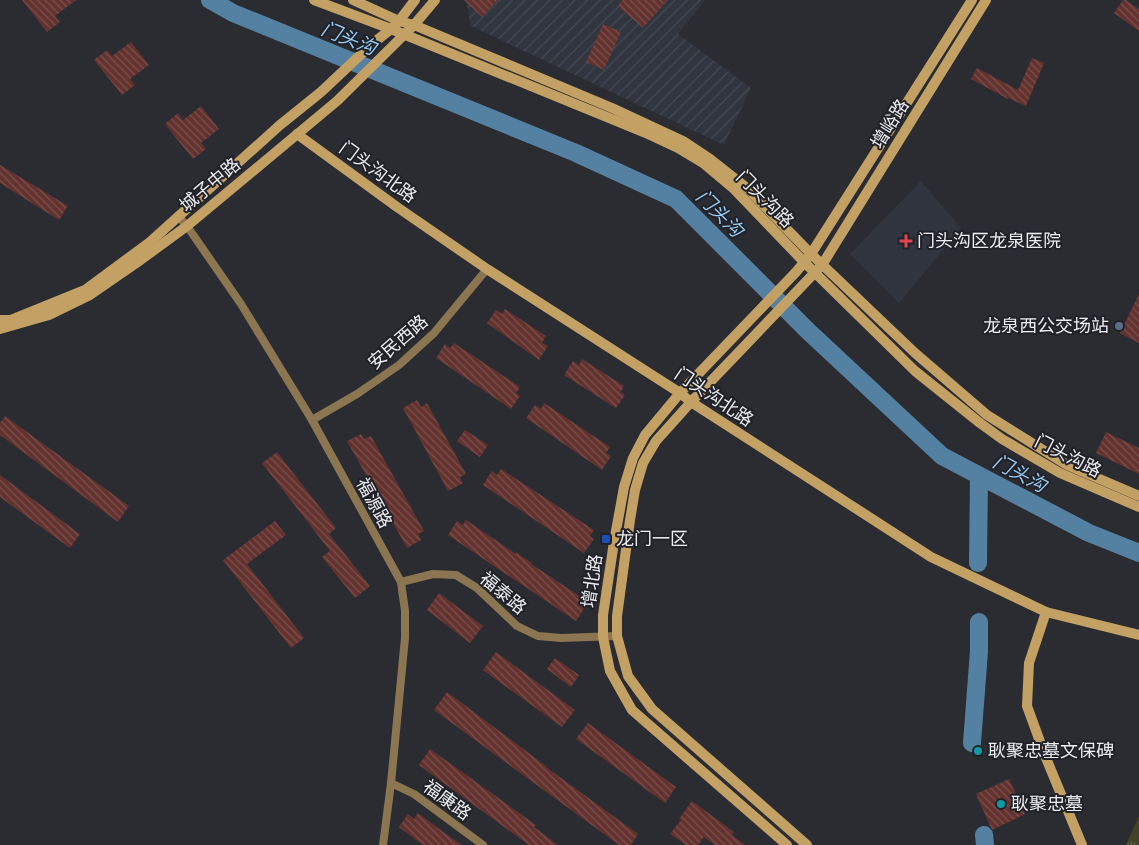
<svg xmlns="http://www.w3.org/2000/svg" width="1139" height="845" font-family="'Alegreya Sans','Noto Sans SC',sans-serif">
  <defs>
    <pattern id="industrial-furrows" width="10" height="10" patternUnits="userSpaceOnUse" patternTransform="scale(1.25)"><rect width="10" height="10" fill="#313540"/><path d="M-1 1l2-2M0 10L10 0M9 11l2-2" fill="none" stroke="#454953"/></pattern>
    <pattern id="park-tufts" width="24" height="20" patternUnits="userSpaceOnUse" patternTransform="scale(1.25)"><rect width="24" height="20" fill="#424428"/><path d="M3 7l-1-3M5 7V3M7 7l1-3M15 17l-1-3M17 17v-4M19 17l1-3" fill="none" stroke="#5d5f48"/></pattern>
    <pattern id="building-back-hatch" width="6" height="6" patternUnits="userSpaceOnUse" patternTransform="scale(1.25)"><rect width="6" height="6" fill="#63322f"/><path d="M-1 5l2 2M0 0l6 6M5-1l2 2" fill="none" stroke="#7a504d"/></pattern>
  </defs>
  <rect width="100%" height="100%" fill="#2a2c32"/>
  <polygon fill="#313540" points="921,181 961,228 899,303 850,254"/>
  <polygon fill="url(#industrial-furrows)" points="466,0 705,0 678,34 751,88 724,145 471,26"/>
  <polygon fill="url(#park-tufts)" points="1139,816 1139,845 1126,845"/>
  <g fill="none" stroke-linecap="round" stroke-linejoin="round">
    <g stroke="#5481a2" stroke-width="18">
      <polyline points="210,0 233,13 576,153 676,199 808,331 942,456 1089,533 1139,553"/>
      <polyline points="978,563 979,476"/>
      <polyline points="972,743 979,651 979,622"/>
      <polyline points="984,835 985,845"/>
    </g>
  </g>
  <g fill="url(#building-back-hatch)">
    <polygon points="22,0 76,0 55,16 60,22 47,32"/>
    <polygon points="464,0 498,0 482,17"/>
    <polygon points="623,0 668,0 643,28 618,6"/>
    <polygon points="1123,0 1126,0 1139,9 1139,31 1114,13"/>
    <polygon points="603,24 621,32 604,70 586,62"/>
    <polygon points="131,42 149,65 130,79 135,85 122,95 94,60 107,50 112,56"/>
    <polygon points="1032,58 1044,63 1026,106 1008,98 1008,99 971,79 977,68 1018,90"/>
    <polygon points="201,106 219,129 201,143 206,149 193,159 165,124 178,113 183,120"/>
    <polygon points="0,165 68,206 59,220 0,183"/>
    <polygon points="1139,294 1139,343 1120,333"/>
    <polygon points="505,309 546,336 542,343 548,346 539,360 487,323 496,310 502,314"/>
    <polygon points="454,343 520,387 516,393 520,396 511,409 436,358 445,344 450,348"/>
    <polygon points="582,359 624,386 621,392 625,395 616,408 564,375 573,361 579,365"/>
    <polygon points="417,400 421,407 427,403 466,474 460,477 463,483 448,491 403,408"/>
    <polygon points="544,403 610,447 606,453 611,456 602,470 526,418 535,405 541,409"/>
    <polygon points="5,416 129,506 118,522 0,435 0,423"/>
    <polygon points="465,430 488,445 480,457 457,441"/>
    <polygon points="1106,432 1139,448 1139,474 1096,453"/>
    <polygon points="361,434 364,439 371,436 424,531 418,534 421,540 407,548 347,441"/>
    <polygon points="277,452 336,528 329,534 370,586 355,598 322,557 330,551 262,463"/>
    <polygon points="501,469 594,530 590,536 594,539 584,553 483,485 492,471 497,475"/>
    <polygon points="0,475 80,534 70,548 0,497"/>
    <polygon points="466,520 516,554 516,552 532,563 531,564 584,599 580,604 585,607 576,621 448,535 457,521 463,525"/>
    <polygon points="275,521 286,535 247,564 304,638 291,648 223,560"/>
    <polygon points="439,593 483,626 470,643 427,610"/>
    <polygon points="496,652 575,710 562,727 483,670"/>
    <polygon points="555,658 579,675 571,687 547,669"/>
    <polygon points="447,692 546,766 546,767 638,834 631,845 619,845 434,710"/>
    <polygon points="588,723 676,787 665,803 576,739"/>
    <polygon points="430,749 536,825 534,827 558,845 529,845 419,765"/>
    <polygon points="1009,779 1025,814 992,830 976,794"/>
    <polygon points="692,801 734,832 732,835 745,845 715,845 704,837 698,845 686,845 670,834 681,820 679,819"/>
    <polygon points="418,813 442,831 462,845 423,845 399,827 408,814 414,819"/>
  </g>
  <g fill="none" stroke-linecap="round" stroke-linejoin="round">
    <g stroke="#8c7651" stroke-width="8">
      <polyline points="178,216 187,226 241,304 312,420 401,582 405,611 405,638 391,783 383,845"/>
      <polyline points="312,420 357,394 399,365 434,333 487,269"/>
      <polyline points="401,582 433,574 456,575 477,588 517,626 538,636 561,638 617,636"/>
      <polyline points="391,783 414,794 483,845"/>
    </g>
    <g stroke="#c3a063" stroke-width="10">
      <polyline points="314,0 391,29 646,133 678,148 703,163 734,189 805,263 915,371 980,423 1002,439 1060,473 1139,507"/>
      <polyline points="353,0 399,21 414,25 612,108 683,141 710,159 748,189 811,254 915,353 987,415 1067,465 1139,496"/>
      <polyline points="297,134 397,207 487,269 680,393 691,402 931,557 1046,612 1139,635"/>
      <polyline points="0,320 11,320 85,290 150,242 280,125 321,92 372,44 391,29 399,21 415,0"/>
      <polyline points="0,329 49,315 90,295 135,264 187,226 337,101 414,25 435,0"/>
      <polyline points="1046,612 1029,663 1027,706 1046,758 1082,845"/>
      <polyline points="787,845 632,710 610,671 603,637 603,615 614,542 624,487 633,458 645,435 680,393 796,272 811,254 972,0"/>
      <polyline points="807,845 652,709 628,676 617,636 617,616 630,520 635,490 643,463 656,441 691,402 822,265 986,0"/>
    </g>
  </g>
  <path fill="#e0444e" stroke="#202228" stroke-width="2" d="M903.5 233.5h5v5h5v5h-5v5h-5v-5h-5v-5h5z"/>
  <circle fill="#5c6f8a" stroke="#202228" stroke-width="2" cx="1119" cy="326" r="5"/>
  <rect fill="#1a4fb4" stroke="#202228" stroke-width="2" x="601" y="534" width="10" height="10" rx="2.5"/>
  <g fill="#0f9aa8" stroke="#202228" stroke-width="2">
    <circle cx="978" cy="751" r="5"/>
    <circle cx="1001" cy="804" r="5"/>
  </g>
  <g text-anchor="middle" stroke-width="4" stroke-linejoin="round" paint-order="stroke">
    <g font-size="18" fill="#ebecf0" stroke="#202228">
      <text transform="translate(890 124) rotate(-58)" y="6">增峪路</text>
      <text transform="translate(378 172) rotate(36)" y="6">门头沟北路</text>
      <text transform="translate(210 185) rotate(-40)" y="6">城子中路</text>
      <text transform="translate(765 199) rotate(45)" y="6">门头沟路</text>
      <text transform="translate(398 342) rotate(-41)" y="6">安民西路</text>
      <text transform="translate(714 397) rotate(34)" y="6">门头沟北路</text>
      <text transform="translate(1068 456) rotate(27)" y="6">门头沟路</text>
      <text transform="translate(374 503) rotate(61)" y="6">福源路</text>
      <text transform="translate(592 581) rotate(-82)" y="6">增北路</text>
      <text transform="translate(503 593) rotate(40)" y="6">福泰路</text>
      <text transform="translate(447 800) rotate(36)" y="6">福康路</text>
    </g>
    <g font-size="18" fill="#ebecf0" stroke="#202228" text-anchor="start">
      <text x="917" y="247">门头沟区龙泉医院</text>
      <text x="1109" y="332" text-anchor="end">龙泉西公交场站</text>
      <text x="616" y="545">龙门一区</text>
      <text x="988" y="757">耿聚忠墓文保碑</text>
      <text x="1011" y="810">耿聚忠墓</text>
    </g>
    <g font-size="19" font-style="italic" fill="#95cbf4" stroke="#202228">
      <text transform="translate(349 38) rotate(22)" y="7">门头沟</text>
      <text transform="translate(720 213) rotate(45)" y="7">门头沟</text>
      <text transform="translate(1020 473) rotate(28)" y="7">门头沟</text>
    </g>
  </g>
</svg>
